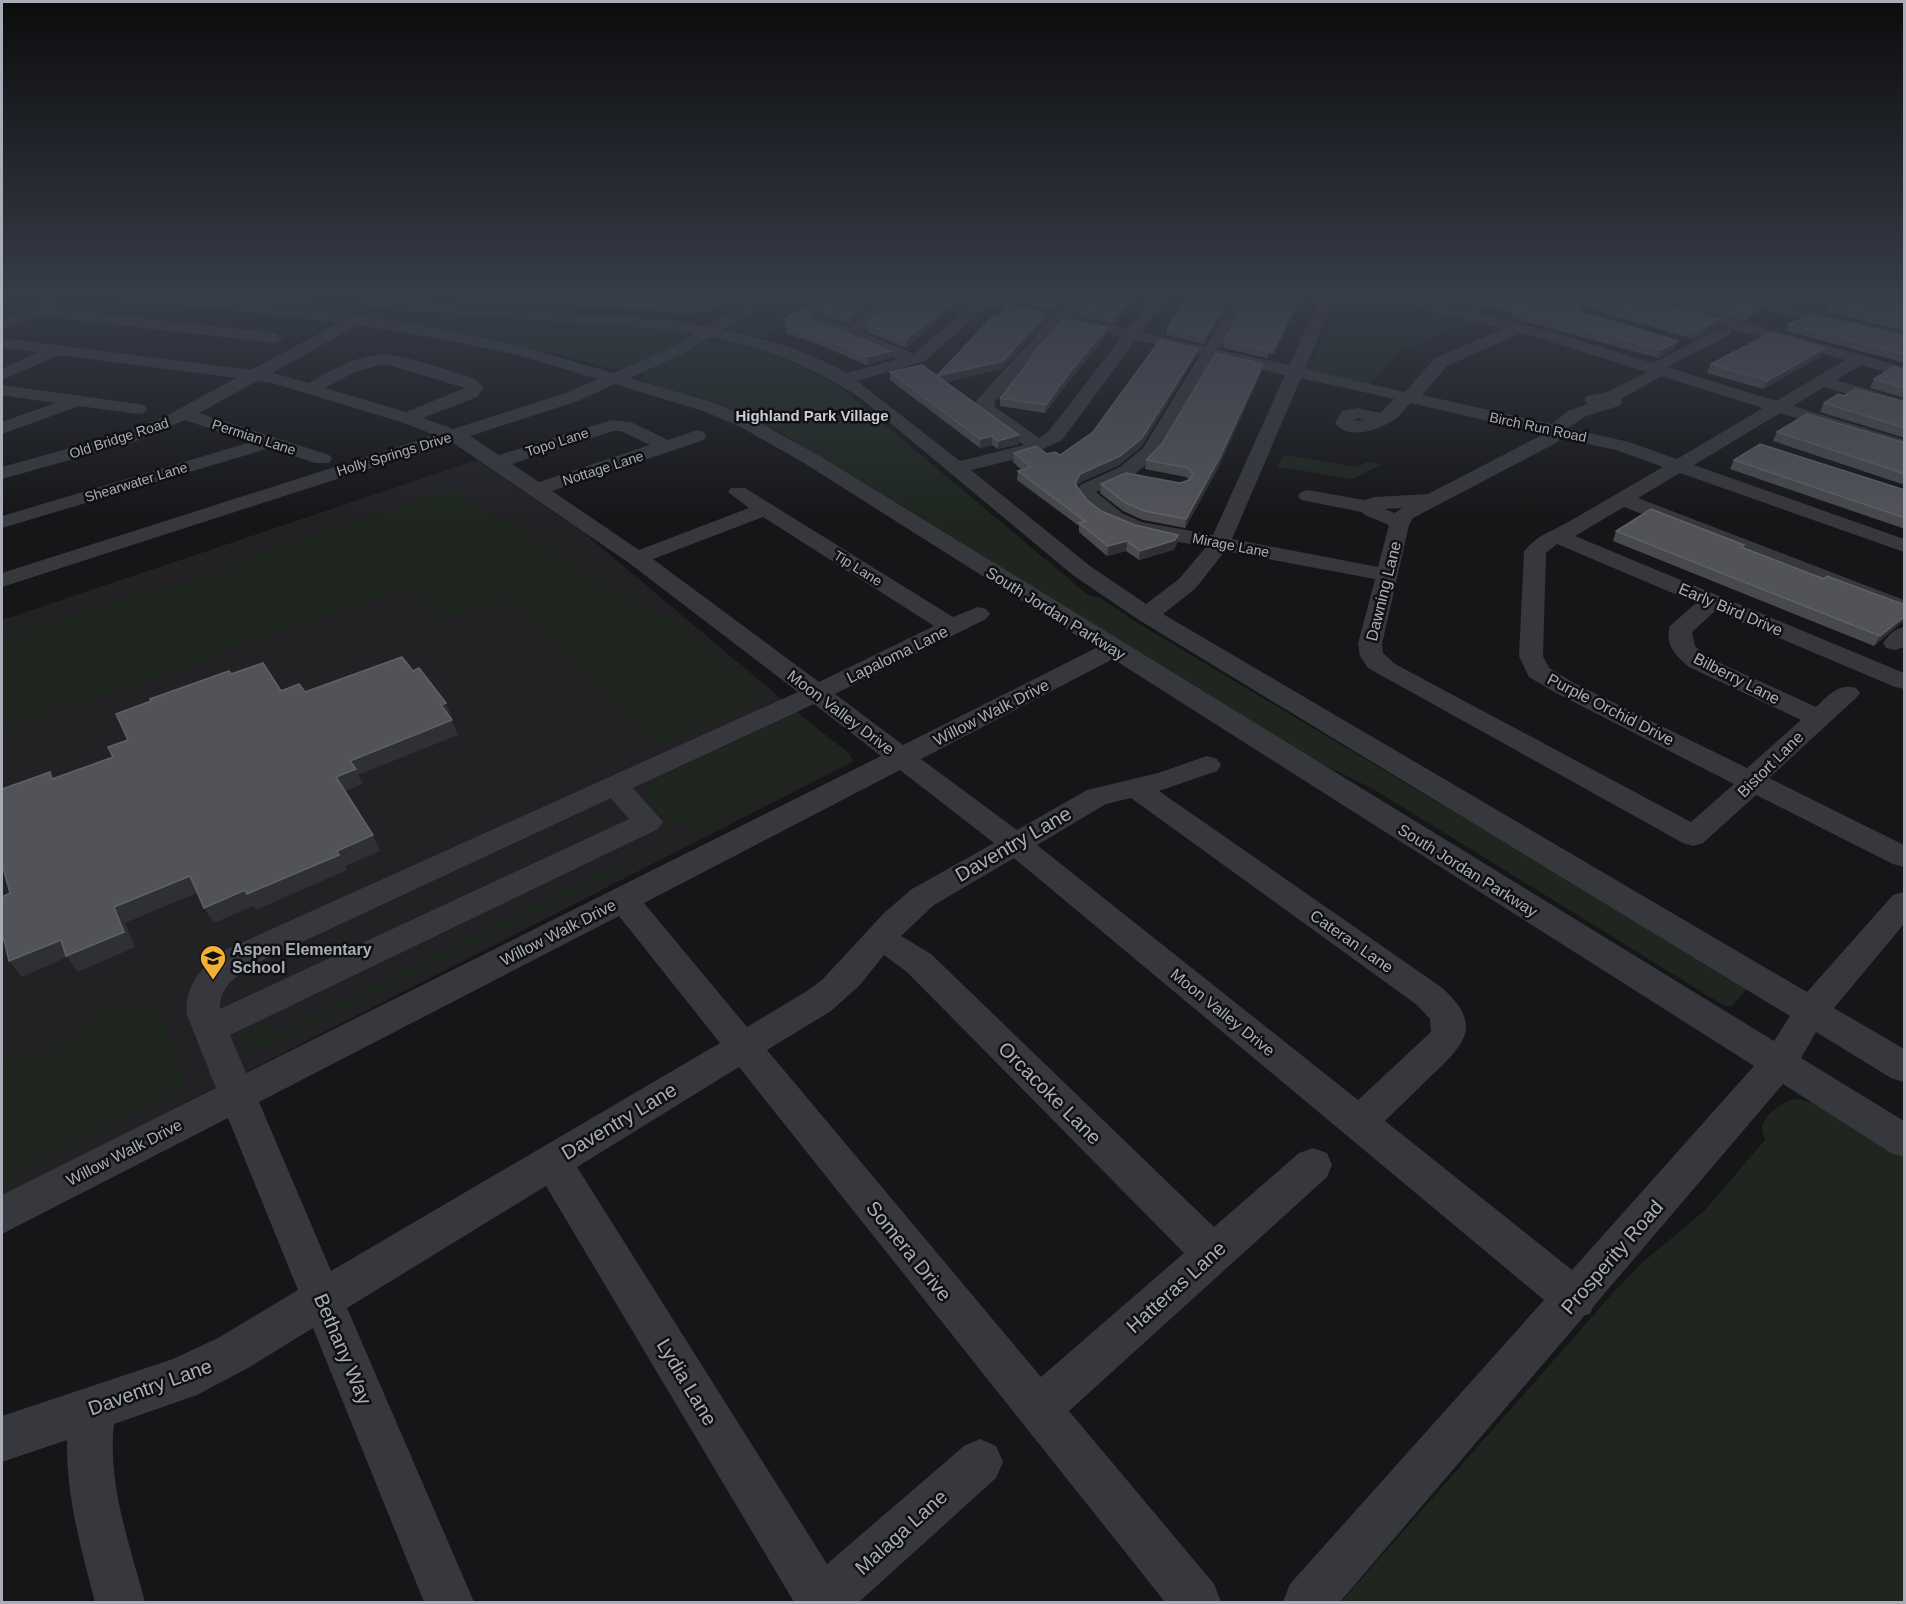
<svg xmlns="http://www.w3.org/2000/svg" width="1906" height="1604" font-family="Helvetica,sans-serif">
  <rect width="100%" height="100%" fill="#161618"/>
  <polygon fill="#222225" points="477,460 583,532 853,759 852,762 2,1197 2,620"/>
  <g fill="#1e261f">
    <path d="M 145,294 L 234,294 L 414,312 L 418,314 L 672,330 L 686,333 L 689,336 C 677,349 633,370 614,369 L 539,350 L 423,326 Z"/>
    <path d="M 313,294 L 397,294 L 398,295 C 374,308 339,296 313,294 Z"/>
    <polygon points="786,294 824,294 765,338 749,336 729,329 730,325"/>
    <polygon points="1336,294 1370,294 1476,320 1400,351 1369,385 1304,369 1306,362 1313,357 1339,295"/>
    <polygon points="1800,294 1804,294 1831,299 1806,311 1776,306"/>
    <path d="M 714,341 C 752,341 817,371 847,393 L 1088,595 L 1100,598 L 1139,624 L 1738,982 L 1744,986 L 1745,991 L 1731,1007 L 1723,1005 L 1375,790 L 1280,743 L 780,432 L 717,403 L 648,383 L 641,378 L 645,373 L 700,343 Z"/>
    <polygon points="1283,455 1357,467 1367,462 1382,464 1353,479 1278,467"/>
    <polygon points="453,488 640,606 671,617 764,689 766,692 764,698 658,747 480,565 226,651 212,630 42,685 52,711 2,727 2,635 179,583"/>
    <polygon points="479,567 509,598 444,621 416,588"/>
    <polygon points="211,631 224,653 55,710 46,686"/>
    <polygon points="797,716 804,718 850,754 851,758 275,1045 253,1053 242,1049 237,1035 244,1025 260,1019 270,1034 625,860 630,866 692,835 679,821 670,825 650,803 646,794 652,783 658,778 788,718"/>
    <path d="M 149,1003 L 157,1004 L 183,1073 L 179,1088 L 162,1100 L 2,1181 L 2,1065 L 5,1061 C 27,1058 47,1052 66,1039 C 75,1033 82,1023 90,1018 C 106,1008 131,1003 149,1003 Z"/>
    <path d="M 1795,1099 L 1820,1104 L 1904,1157 L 1904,1602 L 1341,1602 L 1613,1293 L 1643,1262 L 1704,1211 L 1765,1140 C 1764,1135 1761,1130 1762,1126 C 1766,1113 1783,1101 1795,1099 Z"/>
  </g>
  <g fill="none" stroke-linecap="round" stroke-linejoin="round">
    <g fill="#37383d" fill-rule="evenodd">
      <path d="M 119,294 L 161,294 L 356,315 L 442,329 L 521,346 L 613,373 L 667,350 L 694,334 L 671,330 L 369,308 L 362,304 L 369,300 L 671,320 L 706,327 L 762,294 L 779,294 L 777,297 L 723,330 C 764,338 809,351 846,373 L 898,359 L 856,340 L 814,325 L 811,322 L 819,317 L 849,327 L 890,294 L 906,294 L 862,332 L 914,354 L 973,303 L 947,297 L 945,294 L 970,294 L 1056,313 L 1074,294 L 1089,294 L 1070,316 L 1128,329 L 1156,294 L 1170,294 L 1142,332 L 1205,347 L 1238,294 L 1252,294 L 1219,350 L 1289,365 L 1322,294 L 1336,294 L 1305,369 L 1405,392 L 1435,358 L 1504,329 L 1377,297 L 1375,294 L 1398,294 L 1462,309 L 1498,294 L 1516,294 L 1514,297 L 1478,313 L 1548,331 L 1653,363 L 1718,329 L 1730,329 L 1732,332 L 1730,335 L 1667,367 L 1776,401 L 1845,360 L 1704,321 L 1604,297 L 1602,294 L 1626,294 L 1708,312 L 1904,367 L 1904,377 L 1861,365 L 1836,380 L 1904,400 L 1904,410 L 1824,387 L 1793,406 L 1904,440 L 1904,452 L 1780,413 L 1694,465 L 1904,539 L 1904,552 L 1680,473 L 1638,498 L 1904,600 L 1904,615 L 1624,507 L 1575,536 L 1904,673 L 1904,689 L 1895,687 L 1715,611 L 1692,632 L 1695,646 L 1707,657 L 1816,707 C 1829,695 1838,683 1856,688 L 1860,693 L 1856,698 L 1769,778 L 1904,845 L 1904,867 L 1893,864 L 1756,795 L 1703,843 L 1693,846 L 1683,843 L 1368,668 L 1360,656 L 1358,644 L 1375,579 L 1225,551 L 1195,589 L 1163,614 L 1807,992 L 1893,895 L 1904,892 L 1904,924 L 1834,1008 L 1904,1049 L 1904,1082 L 1891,1078 L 1816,1032 L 1801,1058 L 1904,1121 L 1904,1157 L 1891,1153 L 1783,1084 L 1593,1307 L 1590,1314 L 1585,1315 L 1340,1602 L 1283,1602 L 1290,1584 L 1544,1300 L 1014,858 L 934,905 L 901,936 L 931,954 L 1214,1227 L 1299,1153 L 1313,1148 L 1327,1153 L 1332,1165 L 1327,1177 L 1069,1411 L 1214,1584 L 1221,1602 L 1165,1602 L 739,1067 L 577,1167 L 827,1564 L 964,1446 L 980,1439 L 996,1446 L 1003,1462 L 996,1478 L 859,1602 L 794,1602 L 546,1186 L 347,1308 L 474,1602 L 424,1602 L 313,1328 L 248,1368 L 197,1395 L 114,1424 C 107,1484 130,1545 145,1602 L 95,1602 C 81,1549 66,1495 67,1440 L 2,1462 L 2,1416 L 173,1359 L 218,1338 L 298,1290 L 228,1118 L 2,1234 L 2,1195 L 216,1088 L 187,1015 C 184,987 201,967 223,951 L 798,692 L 629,563 L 452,442 L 2,587 L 2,573 L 435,435 L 401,422 L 272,383 L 257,381 L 199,413 L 329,455 L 332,459 L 329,463 L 315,463 L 270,448 L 2,528 L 2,516 L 251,442 L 185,420 L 134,442 L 2,479 L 2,467 L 120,434 L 164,417 L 236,378 L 59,355 L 2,380 L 2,369 L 38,352 L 2,348 L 2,338 L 251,370 L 339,323 L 126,298 ZM 987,306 L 1049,321 L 976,401 L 981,413 L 1024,445 L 960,461 L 857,381 L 925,361 ZM 1063,324 L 1122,337 L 1048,432 L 1039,438 L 995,407 L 994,402 ZM 358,325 L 442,339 L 517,355 L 598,379 L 566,393 L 453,429 L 423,418 L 477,397 L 484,387 L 473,378 C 448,371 402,353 378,355 C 353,357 331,371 309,383 L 272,373 ZM 1521,333 L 1536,337 L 1647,372 L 1608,392 L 1587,396 L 1584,400 L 1587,404 L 1568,411 L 1552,424 L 1422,395 L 1447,366 ZM 711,337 C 765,347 812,367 859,397 L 1074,576 L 1139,620 L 1790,1016 L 1774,1041 L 818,455 L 753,419 L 715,403 L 630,378 L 679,356 ZM 1136,340 L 1200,355 L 1143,448 L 1120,467 L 1080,485 L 1076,494 C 1103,534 1162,538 1206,547 L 1179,579 L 1146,604 L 1090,566 L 971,470 L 1028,456 L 1062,440 ZM 1214,358 L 1285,375 L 1213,535 L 1142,522 L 1122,513 L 1096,492 L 1134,475 L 1157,455 ZM 379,365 L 389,365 L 465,388 L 406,412 L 325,388 L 355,372 ZM 1661,376 L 1763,408 L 1677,459 L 1629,442 L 1568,428 L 1586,416 L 1619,406 L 1622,402 L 1621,399 ZM 1301,378 L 1394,399 L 1380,413 L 1358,408 L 1342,411 L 1335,423 C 1348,441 1378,430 1394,420 C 1400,416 1405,408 1411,403 L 1544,434 L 1428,494 L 1375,497 L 1364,500 L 1308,490 L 1301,492 L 1298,496 L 1301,500 L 1362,512 L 1365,515 L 1389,525 L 1378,567 L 1232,539 ZM 615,384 L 703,411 L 741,427 L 804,463 L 1096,648 L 903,745 L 835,694 L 986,619 L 990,614 L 986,609 L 978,607 L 953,617 L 745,488 L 731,488 L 728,492 L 749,508 L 639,550 L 552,491 L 704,440 L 706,436 L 704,432 L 697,430 L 668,440 L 631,422 L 612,420 L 499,455 L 470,436 L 578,401 ZM 1358,418 L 1364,420 L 1354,421 ZM 613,431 L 621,431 L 650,445 L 539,482 L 512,464 ZM 1561,438 L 1616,450 L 1663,467 C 1632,485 1601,503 1570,521 C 1553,531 1536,535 1524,552 L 1519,656 L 1529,677 L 1556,693 L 1734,784 L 1691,822 L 1395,664 L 1383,653 L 1382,644 L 1409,525 L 1413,518 L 1558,442 ZM 1402,508 L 1395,513 L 1384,509 ZM 763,517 L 934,626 L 819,682 L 653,559 ZM 1557,544 L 1696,603 L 1670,626 C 1664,644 1676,657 1689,667 L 1801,720 L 1747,768 L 1574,683 L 1549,668 L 1543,656 L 1546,553 ZM 1113,659 L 1754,1066 L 1572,1270 L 1385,1121 C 1400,1106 1416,1091 1431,1076 C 1465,1044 1484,1025 1441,987 L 1159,791 L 1217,771 L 1221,765 L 1217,759 L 1207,756 L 1158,773 L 1087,790 L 1017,830 L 921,759 ZM 814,704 L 881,756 L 246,1073 L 230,1035 L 658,829 L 663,822 L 633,788 ZM 900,770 L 994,843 L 912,889 L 884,913 L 822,980 L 807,991 L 747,1027 L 644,903 ZM 611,798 L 629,819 L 220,1009 C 219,986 238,975 255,964 ZM 1131,798 L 1417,1005 L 1430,1019 L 1431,1032 L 1358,1100 L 1037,845 L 1106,804 ZM 619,916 L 720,1043 L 331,1271 L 259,1102 ZM 884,955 L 907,972 L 1184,1253 L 1041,1377 L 767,1050 L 831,1011 L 859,986 Z"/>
      <polygon points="1711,294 1736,294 1904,333 1904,343 1713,297"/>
      <polygon points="1826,294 1853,294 1904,303 1904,312 1833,298"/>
      <polygon points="50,300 58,305 55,308 275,333 283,338 275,343 38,316 2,330 2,320"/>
      <polygon points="2,385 138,404 144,405 147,409 144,413 138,414 79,406 2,434 2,422 55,403 2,395"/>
      <path d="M 1904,627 L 1904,647 L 1895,650 L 1886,648 L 1883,643 C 1889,635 1894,629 1904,627 Z"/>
    </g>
  </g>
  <g fill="#47494d">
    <polygon points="445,294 531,294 689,299 698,294 748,294 731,301 723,299 710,312 695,311 692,314 622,309 621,307 463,300 462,297 446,295"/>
    <polygon points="828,294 887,294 849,324 820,315 812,319 891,351 891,358 867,365 813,342 787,334 784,320"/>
    <polygon points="1020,294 1071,294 1055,311 1019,302 1019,295"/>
    <polygon points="1087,294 1142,294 1114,324 1074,315 1075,307"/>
    <polygon points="1236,294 1204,344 1166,335 1167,328"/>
    <polygon points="1419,294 1493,294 1470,303 1458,300 1454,302"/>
    <polygon points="1613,294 1720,319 1717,327 1693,339 1584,307 1579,310 1580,312 1678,341 1674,349 1658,358 1510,317 1512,313 1494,308 1496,301"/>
    <polygon points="1634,294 1723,294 1759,310 1747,321"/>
    <polygon points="1744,294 1779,294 1771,300"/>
    <polygon points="1858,294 1905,294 1905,302 1904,301"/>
    <polygon points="959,295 959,302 906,348 866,331 866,324"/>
    <polygon points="1300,301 1274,354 1269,353 1267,358 1223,348 1224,341"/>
    <polygon points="1829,305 1905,305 1905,331 1825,312"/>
    <polygon points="1045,315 1045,322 1002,369 945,382 1019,444 998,449 992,445 980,448 890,380 890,372 937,376 998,317"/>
    <polygon points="1789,324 1905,336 1905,363 1786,331"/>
    <polygon points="1107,328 1106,336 1069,381 1045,413 1000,406 1000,398 1033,357 1033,354"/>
    <polygon points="1196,356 1141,447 1119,465 1079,483 1077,487 1087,500 1101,511 1135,525 1178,535 1177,544 1173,550 1139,560 1126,551 1107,556 1079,532 1079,526 1017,480 1018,471 1022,470 1013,462 1014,453 1060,455 1093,432"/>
    <polygon points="1821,356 1763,389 1707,373 1711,364"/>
    <polygon points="1905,370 1905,398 1870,388 1874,379"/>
    <polygon points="1261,372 1218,468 1185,528 1143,520 1123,511 1100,493 1101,484 1180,483 1189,480 1186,477 1145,469 1146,460"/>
    <polygon points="1844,396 1905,402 1905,438 1820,412 1824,403"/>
    <polygon points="1777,432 1905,443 1905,485 1773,441"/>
    <polygon points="1734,460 1905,490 1905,529 1730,469"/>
    <polygon points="1616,531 1824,579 1905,605 1874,646 1613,541"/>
  </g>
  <g fill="#2f3033">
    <polygon points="721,294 723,294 723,299 710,312 709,305"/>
    <polygon points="730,294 748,294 731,301"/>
    <polygon points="878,294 887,294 849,324 848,317"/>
    <polygon points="1065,294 1071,294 1055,311 1056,303"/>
    <polygon points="1136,294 1142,294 1114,324 1115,316"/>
    <polygon points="1232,294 1236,294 1204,344 1205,337"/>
    <polygon points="1301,294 1302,294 1300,301 1274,354 1275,346"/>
    <polygon points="1458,294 1459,294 1458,300 1454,302 1457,295"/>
    <polygon points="1478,294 1493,294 1470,303 1473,296"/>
    <polygon points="1774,294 1779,294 1771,300"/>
    <polygon points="959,295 959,302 906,348 906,340"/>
    <polygon points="1586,299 1584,307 1573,314 1575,306"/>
    <polygon points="1763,303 1759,310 1747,321 1751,313"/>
    <polygon points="694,304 695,311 692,314 691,307"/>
    <polygon points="819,307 820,315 810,320 809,324 809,313"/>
    <polygon points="1045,315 1045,322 1002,369 937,384 937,376"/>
    <polygon points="1720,319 1717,327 1693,339 1696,331"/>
    <polygon points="1107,328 1106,336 1069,381 1045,413 1046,405 1069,373"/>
    <polygon points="1678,341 1674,349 1658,358 1661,350"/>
    <polygon points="1825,348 1821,356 1763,389 1767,381"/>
    <polygon points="1198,349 1196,356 1141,447 1119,465 1079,483 1074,493 1075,484 1080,474"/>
    <polygon points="891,351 891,358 867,365 867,357"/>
    <polygon points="1263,364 1261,372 1218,468 1185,528 1186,519"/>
    <polygon points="1019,435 1019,444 998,449 998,441"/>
    <polygon points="992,436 992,445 980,448 980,439"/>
    <polygon points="1178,535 1177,544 1173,550 1139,560 1140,551"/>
    <polygon points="1127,541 1126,551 1107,556 1108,546"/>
    <polygon points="1905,616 1905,620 1874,646 1880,636"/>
    <polygon points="446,703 452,718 446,720 441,705"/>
    <polygon points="452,720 458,735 358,775 363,784 343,792 336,777 350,761"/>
    <polygon points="373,835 380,851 345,866 347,870 256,910 254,906 214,923 204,908"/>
    <polygon points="190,876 199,892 125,923 135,947 78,972 67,957 22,977 9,961 61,940 114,907"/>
  </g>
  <g fill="#525359" stroke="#5f6168" stroke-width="1.5">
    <polygon points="484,294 531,294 541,295 545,294 635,294 689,299 698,294 721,294 709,305 694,304 691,307 620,302 622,300"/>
    <polygon points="828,294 878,294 848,317 819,307 809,313 809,316 813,320 891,351 867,357 813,334 786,326 793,323 784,320"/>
    <polygon points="901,294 954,294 959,295 906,340 866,324"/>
    <polygon points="1020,294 1065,294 1056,303 1019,295"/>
    <polygon points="1087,294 1136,294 1115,316 1075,307"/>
    <polygon points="1191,294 1232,294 1205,337 1167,328"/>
    <polygon points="1252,294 1301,294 1275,346 1270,346 1268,350 1224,341"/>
    <polygon points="1464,294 1478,294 1473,296"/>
    <polygon points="1513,294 1613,294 1720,319 1696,331 1586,299 1575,306 1580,312 1678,341 1661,350 1513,309 1517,306 1496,301"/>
    <polygon points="1668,294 1723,294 1763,303 1751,313"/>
    <polygon points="1842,294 1905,305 1905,322 1829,305"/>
    <polygon points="1008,306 1045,315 1003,361 937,376 993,316 998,317"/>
    <polygon points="1811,315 1905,336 1905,354 1789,324"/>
    <polygon points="1064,319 1107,328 1069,373 1046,405 1000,398 1036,353 1033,354"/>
    <polygon points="1771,333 1825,348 1767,381 1711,364"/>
    <polygon points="1160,340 1198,349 1142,438 1120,456 1080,474 1075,484 1087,500 1101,511 1135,525 1178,535 1175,540 1140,551 1127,541 1108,546 1079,523 1085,521 1018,471 1031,467 1014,453 1036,446 1047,454 1055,452 1060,455 1093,432"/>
    <polygon points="1216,353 1263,364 1219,459 1186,519 1144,511 1124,502 1101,484 1126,473 1180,483 1189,480 1193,474 1188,468 1146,460 1162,444"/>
    <polygon points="922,365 1019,435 998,441 992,436 980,439 890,372"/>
    <polygon points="1893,367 1905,370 1905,388 1874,379"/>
    <polygon points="1855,389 1905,402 1905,428 1824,403 1838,394 1844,396"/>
    <polygon points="1807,414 1905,443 1905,474 1777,432"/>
    <polygon points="1760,444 1905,490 1905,518 1734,460"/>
    <polygon points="1651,509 1744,545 1741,547 1824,579 1827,576 1905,605 1905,616 1880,636 1616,531"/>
    <polygon points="402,657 413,671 419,668 446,703 441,705 452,720 350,761 356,769 336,777 373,835 337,851 339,855 247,894 245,890 204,908 190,876 114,907 124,932 66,956 61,940 9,961 2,932 2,897 10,893 2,864 2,789 50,772 52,779 113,757 108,747 128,740 116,714 151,701 150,699 229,671 231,674 263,663 281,691 299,684 305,692"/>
  </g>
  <linearGradient id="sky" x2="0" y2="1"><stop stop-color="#0c0c0d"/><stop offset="0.57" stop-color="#363c48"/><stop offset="1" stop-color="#363c48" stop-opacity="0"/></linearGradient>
  <rect width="1906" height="518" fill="url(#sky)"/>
  <defs>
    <g id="school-pin" transform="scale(1.35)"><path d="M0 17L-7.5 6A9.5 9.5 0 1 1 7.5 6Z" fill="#f2b134" stroke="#111113"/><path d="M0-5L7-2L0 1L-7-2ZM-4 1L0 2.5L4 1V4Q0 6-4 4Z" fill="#111"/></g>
  </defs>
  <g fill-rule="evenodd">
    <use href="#school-pin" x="213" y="958"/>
  </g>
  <g text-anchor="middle" stroke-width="5" stroke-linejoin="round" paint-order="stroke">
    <g font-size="14" fill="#a8adb8" stroke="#111113">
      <text transform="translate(1538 427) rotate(12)" y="5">Birch Run Road</text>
      <text transform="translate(254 437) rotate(18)" y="5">Permian Lane</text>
      <text transform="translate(119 438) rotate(-18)" y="5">Old Bridge Road</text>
      <text transform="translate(557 442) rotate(-18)" y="5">Topo Lane</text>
      <text transform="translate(394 454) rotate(-17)" y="5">Holly Springs Drive</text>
      <text transform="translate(603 468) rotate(-18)" y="5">Nottage Lane</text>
      <text transform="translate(136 482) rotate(-17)" y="5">Shearwater Lane</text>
      <text transform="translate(1231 545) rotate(11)" y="5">Mirage Lane</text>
      <text transform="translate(858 568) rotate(32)" y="5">Tip Lane</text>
    </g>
    <g font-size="15" font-weight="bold" fill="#c9ccd4" stroke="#111113">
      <text x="812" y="421">Highland Park Village</text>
    </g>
    <g font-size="16" fill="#a8adb8" stroke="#111113">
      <text transform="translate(1383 591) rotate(-76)" y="6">Dawning Lane</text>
      <text transform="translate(1731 609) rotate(23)" y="6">Early Bird Drive</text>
      <text transform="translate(1056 613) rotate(32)" y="6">South Jordan Parkway</text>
      <text transform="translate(897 654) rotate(-26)" y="6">Lapaloma Lane</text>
      <text transform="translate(1737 678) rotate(27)" y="6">Bilberry Lane</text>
      <text transform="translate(1611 709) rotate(27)" y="6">Purple Orchid Drive</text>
      <text transform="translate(841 712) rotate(37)" y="6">Moon Valley Drive</text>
      <text transform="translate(991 712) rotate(-27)" y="6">Willow Walk Drive</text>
      <text transform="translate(1770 764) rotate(-45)" y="6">Bistort Lane</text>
      <text transform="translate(1468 870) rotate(32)" y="6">South Jordan Parkway</text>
      <text transform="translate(558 932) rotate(-27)" y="6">Willow Walk Drive</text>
      <text transform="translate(1352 941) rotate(35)" y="6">Cateran Lane</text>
      <text transform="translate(1223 1012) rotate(39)" y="6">Moon Valley Drive</text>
      <text transform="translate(124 1152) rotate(-27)" y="6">Willow Walk Drive</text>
    </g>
    <g font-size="16" font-weight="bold" fill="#a8adb8" stroke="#111113" text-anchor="start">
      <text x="232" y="955">Aspen Elementary<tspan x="232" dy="18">School</tspan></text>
    </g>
    <g font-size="20" fill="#a8adb8" stroke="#111113">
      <text transform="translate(1013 844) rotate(-30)" y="7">Daventry Lane</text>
      <text transform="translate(1050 1093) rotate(45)" y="7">Orcacoke Lane</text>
      <text transform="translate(619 1121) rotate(-31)" y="7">Daventry Lane</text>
      <text transform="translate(909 1251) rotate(51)" y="7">Somera Drive</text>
      <text transform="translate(1612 1257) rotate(-49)" y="7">Prosperity Road</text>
      <text transform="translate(1176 1287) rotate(-42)" y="7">Hatteras Lane</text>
      <text transform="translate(343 1349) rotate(67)" y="7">Bethany Way</text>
      <text transform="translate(687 1382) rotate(59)" y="7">Lydia Lane</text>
      <text transform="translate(150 1387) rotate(-20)" y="7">Daventry Lane</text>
      <text transform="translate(901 1532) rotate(-42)" y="7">Malaga Lane</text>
    </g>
  </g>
  <rect width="1906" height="1604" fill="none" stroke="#a8adb8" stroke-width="6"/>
</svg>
